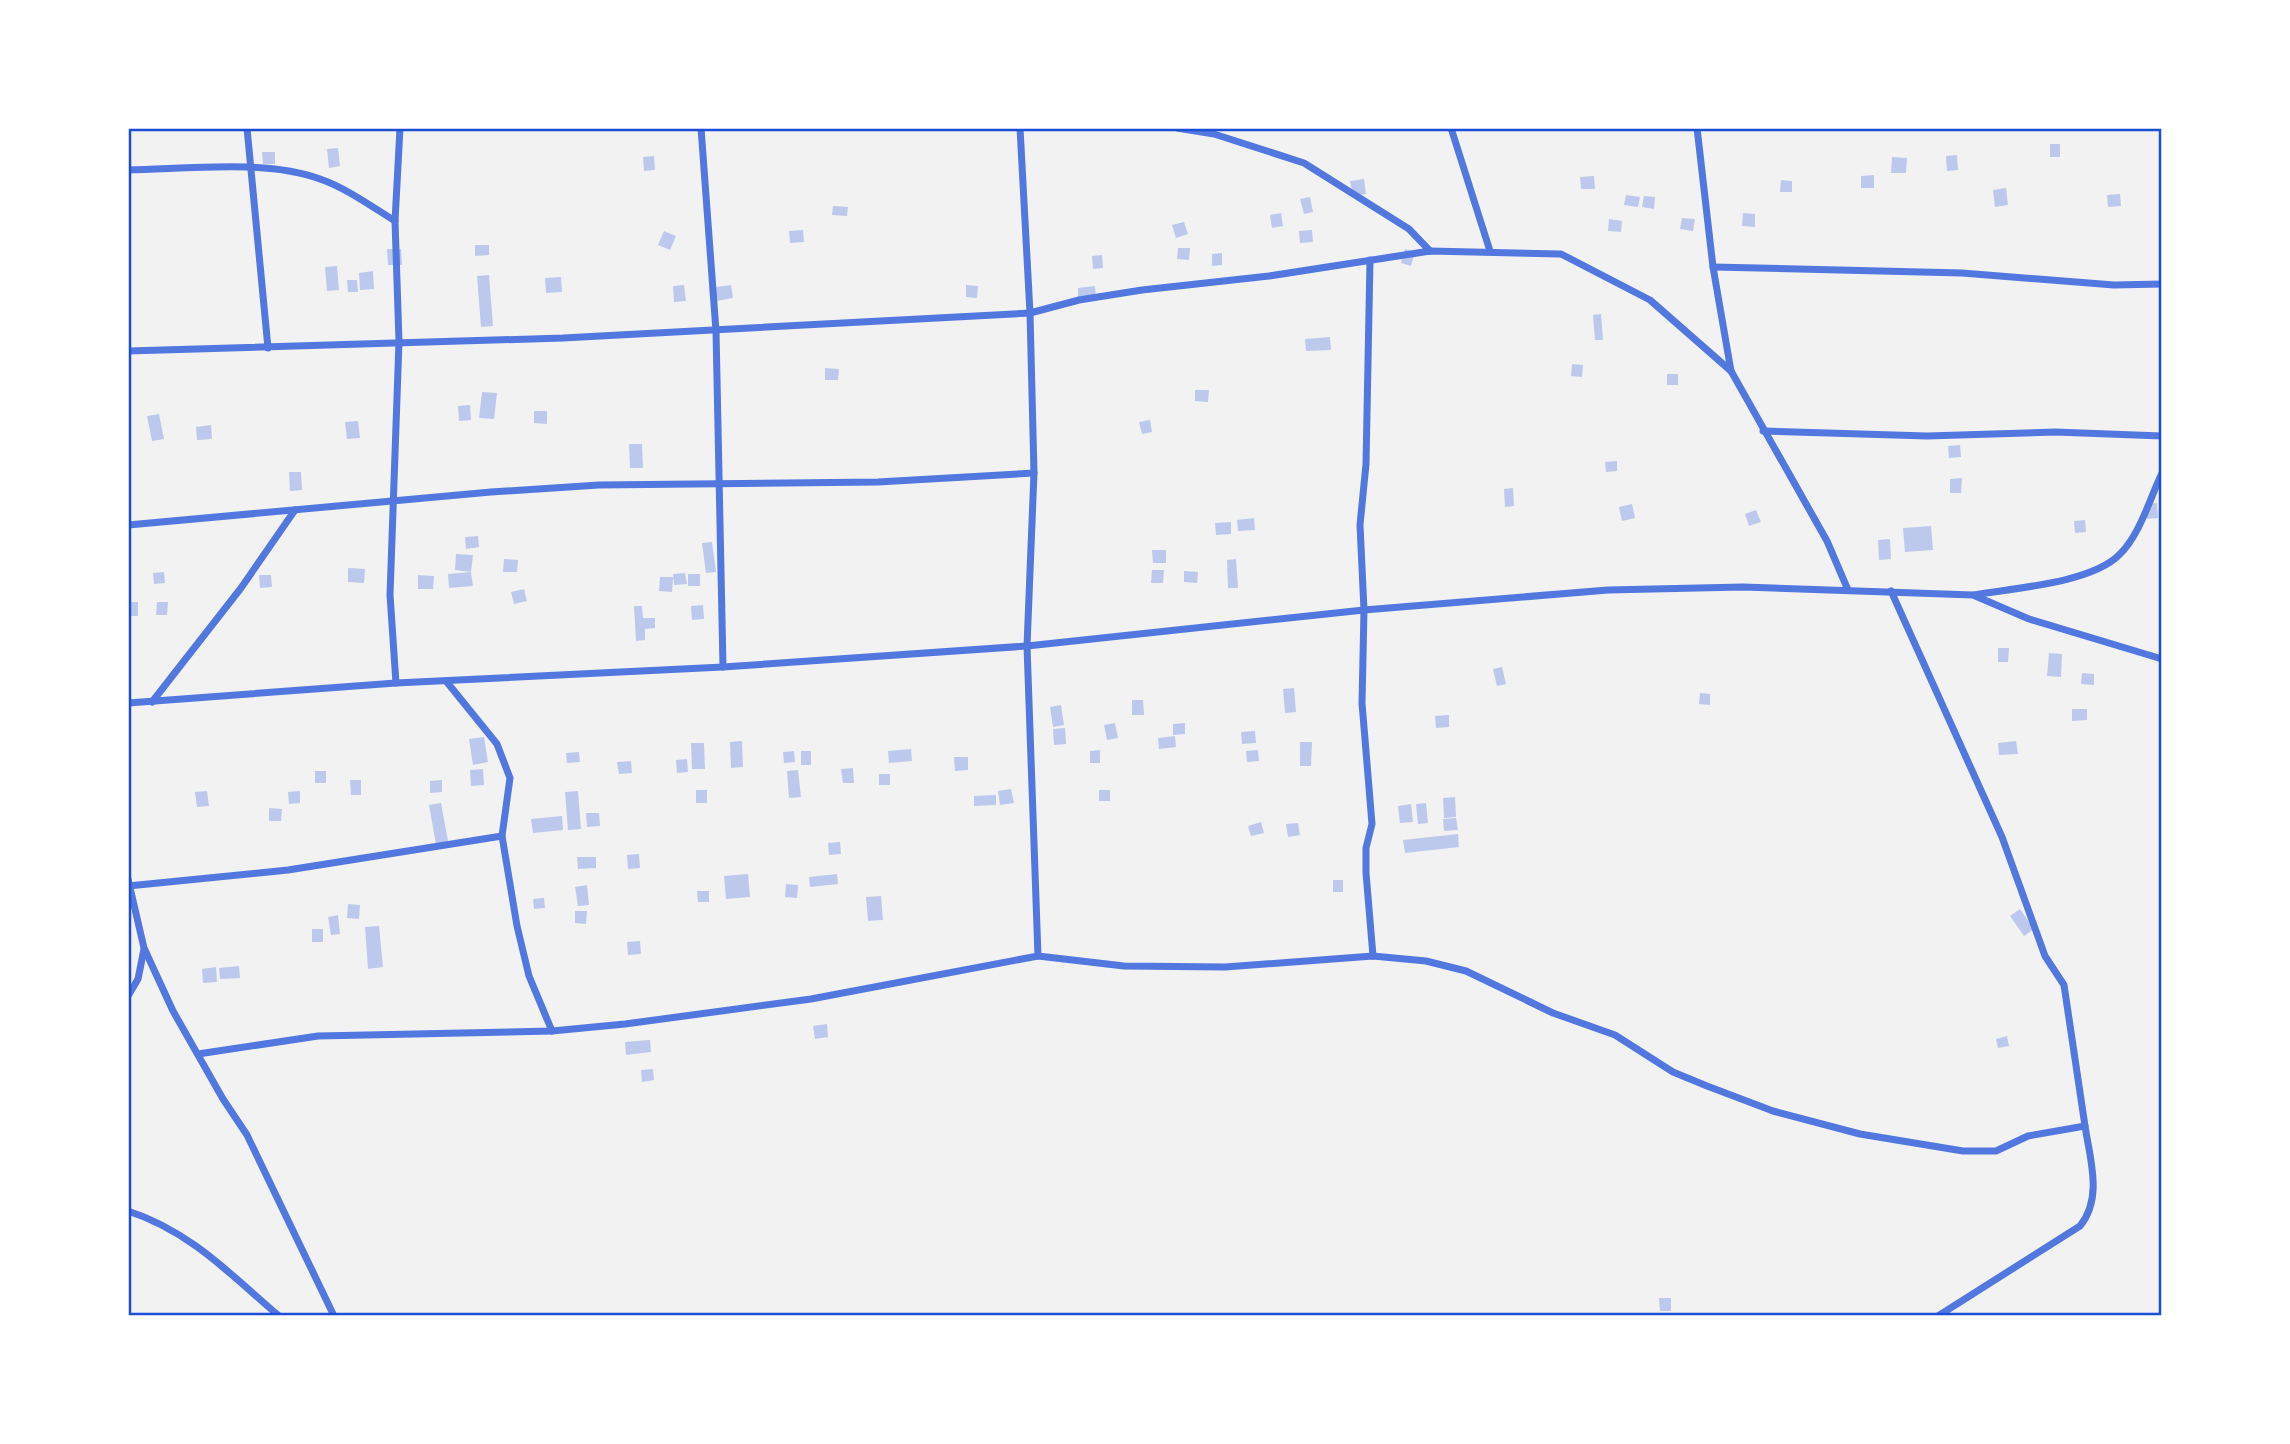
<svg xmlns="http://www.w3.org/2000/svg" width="2290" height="1444" font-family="Raleway,sans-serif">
  <rect width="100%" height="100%" fill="#f2f2f2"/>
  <g fill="#bdc9ec">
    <rect x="2050" y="144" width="10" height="13"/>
    <polygon points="338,148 340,166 329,168 327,149"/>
    <polygon points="262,152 275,152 275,164 263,164"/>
    <polygon points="1957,155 1958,170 1947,171 1946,156"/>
    <polygon points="654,156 655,170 644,171 643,157"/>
    <polygon points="1892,157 1907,158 1906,173 1891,173"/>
    <polygon points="1874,175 1874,188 1861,188 1861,176"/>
    <polygon points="1594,176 1595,189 1581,189 1580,177"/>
    <polygon points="1364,179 1366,194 1353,196 1350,181"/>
    <polygon points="1781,180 1792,181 1792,192 1780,192"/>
    <polygon points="2006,188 2008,205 1995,207 1993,190"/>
    <polygon points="2120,194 2121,206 2108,207 2107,195"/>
    <polygon points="1626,195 1640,197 1638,207 1624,205"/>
    <polygon points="1644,196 1655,197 1654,209 1642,207"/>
    <polygon points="1310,197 1313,212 1304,214 1300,199"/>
    <polygon points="833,206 848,207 847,216 832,215"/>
    <polygon points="1281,213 1283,226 1272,228 1270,215"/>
    <polygon points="1743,213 1755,214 1755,227 1742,226"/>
    <polygon points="1682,218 1695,219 1693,231 1680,229"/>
    <polygon points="1609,219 1622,221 1621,232 1608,231"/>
    <polygon points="1184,222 1188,234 1176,238 1172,225"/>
    <polygon points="803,230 804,242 790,243 789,231"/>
    <polygon points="1312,230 1313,242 1300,243 1299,231"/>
    <polygon points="664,231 676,236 670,250 658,245"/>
    <polygon points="475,245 489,245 489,255 475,256"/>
    <polygon points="1178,248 1190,248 1189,260 1177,259"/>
    <polygon points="387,249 401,249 402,265 388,265"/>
    <polygon points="1405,249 1415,252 1411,266 1401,263"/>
    <polygon points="1222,253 1222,265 1212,266 1212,254"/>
    <polygon points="1102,255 1103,268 1093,269 1092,256"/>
    <polygon points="337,266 339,290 327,291 325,267"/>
    <polygon points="373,271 374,289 360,290 359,273"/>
    <polygon points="489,275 493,326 481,327 477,276"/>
    <polygon points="561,277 562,292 546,293 545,278"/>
    <polygon points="347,280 357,280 358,292 348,292"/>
    <polygon points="684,285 686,301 674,302 673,286"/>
    <polygon points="731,285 733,298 711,302 709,288"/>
    <polygon points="966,285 978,286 977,298 966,297"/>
    <polygon points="1095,286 1096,298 1078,299 1078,288"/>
    <polygon points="1601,314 1603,340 1595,340 1593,315"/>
    <polygon points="1330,337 1331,350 1306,351 1305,339"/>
    <polygon points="1572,364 1583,365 1582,377 1571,376"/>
    <polygon points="825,368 839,369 838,380 825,380"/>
    <rect x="1667" y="374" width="11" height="11"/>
    <polygon points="1195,390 1209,390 1208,402 1195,401"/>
    <polygon points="482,392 497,393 494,419 479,418"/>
    <polygon points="470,405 471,420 459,421 458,406"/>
    <polygon points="534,411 547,411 547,424 534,423"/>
    <polygon points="159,414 164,439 152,441 147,416"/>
    <polygon points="1150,420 1152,432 1142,434 1139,422"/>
    <polygon points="358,421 360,438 347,439 345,422"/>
    <polygon points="211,425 212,439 197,440 196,427"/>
    <polygon points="629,444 642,444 643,468 630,468"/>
    <polygon points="1960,445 1961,457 1949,458 1948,446"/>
    <polygon points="1617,461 1617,471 1606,472 1605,462"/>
    <polygon points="289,472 301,472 302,490 290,491"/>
    <polygon points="1962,478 1961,493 1950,493 1950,479"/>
    <polygon points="1513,488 1514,506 1505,507 1504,489"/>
    <polygon points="2157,503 2158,518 2147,519 2146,504"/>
    <polygon points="1632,504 1635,518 1622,521 1619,507"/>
    <polygon points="1756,510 1761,522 1749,526 1745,514"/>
    <polygon points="1254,518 1255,530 1238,531 1237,520"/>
    <polygon points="2085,520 2086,532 2075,533 2074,521"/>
    <polygon points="1231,522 1231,534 1216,535 1215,523"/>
    <polygon points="1931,526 1933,550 1905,552 1903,528"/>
    <polygon points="478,536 479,547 466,549 465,537"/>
    <polygon points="1890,539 1891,559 1879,560 1878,540"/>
    <polygon points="712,542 716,572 706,573 702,543"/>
    <polygon points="1152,550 1166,550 1166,563 1153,563"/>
    <polygon points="456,554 473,555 471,572 455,570"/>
    <polygon points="504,559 518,560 517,572 503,572"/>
    <polygon points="1236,559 1238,588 1228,588 1227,560"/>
    <polygon points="348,568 365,569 364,583 348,582"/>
    <polygon points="1152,570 1164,570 1163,583 1151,583"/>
    <polygon points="1184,571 1198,572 1197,583 1184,582"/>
    <polygon points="164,572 165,583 154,584 153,573"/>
    <polygon points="471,572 473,586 449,588 448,574"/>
    <polygon points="685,573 687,584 674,585 673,574"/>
    <rect x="688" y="574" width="12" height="12"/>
    <polygon points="259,575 271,575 272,587 260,588"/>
    <polygon points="418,575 434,576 433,589 418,589"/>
    <polygon points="660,577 673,577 672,592 659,591"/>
    <polygon points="524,589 527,601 514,604 511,592"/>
    <rect x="128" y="602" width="10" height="14"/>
    <polygon points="157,602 168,602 167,615 156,615"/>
    <polygon points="703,605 704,619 692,620 691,606"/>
    <polygon points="634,606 642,606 643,618 655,618 655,628 645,629 645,640 636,641"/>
    <polygon points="1998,648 2009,648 2008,662 1998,662"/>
    <polygon points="2049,653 2062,654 2061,677 2047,676"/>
    <polygon points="1502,667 1506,684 1497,686 1493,669"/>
    <polygon points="2082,673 2094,674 2094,685 2081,684"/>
    <polygon points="1294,688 1296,712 1285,713 1283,689"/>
    <polygon points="1700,693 1710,694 1710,705 1699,704"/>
    <polygon points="1132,700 1143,700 1144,715 1132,715"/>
    <polygon points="1061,705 1064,725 1053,727 1050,707"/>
    <polygon points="2072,709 2087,709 2087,720 2072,721"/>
    <polygon points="1449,715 1449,727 1436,728 1435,716"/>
    <polygon points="1115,723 1118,738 1107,740 1104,725"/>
    <polygon points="1185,723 1185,734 1173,735 1173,724"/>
    <polygon points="1065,728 1066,744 1054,745 1053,729"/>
    <polygon points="1255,731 1256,743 1242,744 1241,732"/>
    <polygon points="1175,736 1176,747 1159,749 1158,738"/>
    <polygon points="484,737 488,762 473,765 469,739"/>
    <polygon points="742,741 743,767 731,768 730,742"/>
    <polygon points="2016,741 2018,754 1999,755 1998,743"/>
    <polygon points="1300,742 1312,742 1311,766 1300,766"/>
    <polygon points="691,743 704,743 705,769 692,769"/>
    <polygon points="911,749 912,761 889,763 888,751"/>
    <polygon points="1100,750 1100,763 1090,763 1090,751"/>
    <polygon points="1258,750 1259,761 1247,762 1246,751"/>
    <polygon points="794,751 795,762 784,763 783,752"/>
    <rect x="801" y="751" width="10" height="14"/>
    <polygon points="579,752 580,762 567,763 566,753"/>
    <polygon points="954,757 968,757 968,770 955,771"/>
    <polygon points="687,759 688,772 677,773 676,760"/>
    <polygon points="631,761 632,773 619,774 617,762"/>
    <polygon points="853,768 854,783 843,783 841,769"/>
    <polygon points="483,769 484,785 471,786 470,770"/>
    <polygon points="798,770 801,797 789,798 787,771"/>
    <rect x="315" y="771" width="11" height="12"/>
    <rect x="879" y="774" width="11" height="11"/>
    <polygon points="350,780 361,780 361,795 351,795"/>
    <polygon points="442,780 442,792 430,793 430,781"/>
    <polygon points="1011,789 1014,803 1000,805 998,791"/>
    <rect x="696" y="790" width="11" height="13"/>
    <rect x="1099" y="790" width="11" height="11"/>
    <polygon points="207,791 209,806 197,807 195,792"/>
    <polygon points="300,791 300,803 289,804 288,792"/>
    <polygon points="578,791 581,829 568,830 565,792"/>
    <polygon points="996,795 996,805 974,806 974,796"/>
    <polygon points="1455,797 1456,817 1444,818 1443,798"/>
    <polygon points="441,803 448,841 436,844 429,805"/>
    <polygon points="1426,803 1428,823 1418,824 1416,804"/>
    <polygon points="1411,804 1413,822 1400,823 1398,806"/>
    <polygon points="269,808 282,809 281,821 269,821"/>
    <polygon points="586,813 599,813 600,826 587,827"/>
    <polygon points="562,816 563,830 533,833 531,819"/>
    <polygon points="1456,818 1458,830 1444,831 1443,819"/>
    <polygon points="1261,822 1264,833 1251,836 1248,826"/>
    <polygon points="1298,823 1300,835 1288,837 1286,824"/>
    <polygon points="1458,834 1459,847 1405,853 1403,840"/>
    <polygon points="840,842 841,854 829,855 828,843"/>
    <polygon points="639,854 640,868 628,869 627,855"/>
    <polygon points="577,857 596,857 596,868 578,869"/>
    <polygon points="748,874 750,897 726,899 724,876"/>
    <polygon points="837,874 838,884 810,887 809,877"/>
    <rect x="1333" y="880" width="10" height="12"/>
    <polygon points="786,884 798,885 797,898 785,897"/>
    <polygon points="587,885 589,905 578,906 575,887"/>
    <polygon points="697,891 709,891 709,902 698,902"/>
    <polygon points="881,896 883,920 868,921 866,897"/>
    <polygon points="544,898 545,908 534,909 533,899"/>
    <polygon points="348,904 360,905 359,919 347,918"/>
    <polygon points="2020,909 2034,929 2024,936 2010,916"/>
    <polygon points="575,911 587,911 586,924 575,923"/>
    <polygon points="338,915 340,934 331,935 328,917"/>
    <polygon points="379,926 383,967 368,969 365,927"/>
    <rect x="312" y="929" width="11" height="13"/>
    <polygon points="640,941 641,954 628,955 627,942"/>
    <polygon points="239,966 240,978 220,979 219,968"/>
    <polygon points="216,967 217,982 203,983 202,969"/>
    <polygon points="827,1024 828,1037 815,1039 813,1026"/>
    <polygon points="2007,1036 2009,1046 1998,1048 1996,1039"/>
    <polygon points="650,1040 651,1052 626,1055 625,1042"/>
    <polygon points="653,1069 654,1080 642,1082 641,1070"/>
    <polygon points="1659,1298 1671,1298 1671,1311 1660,1311"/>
  </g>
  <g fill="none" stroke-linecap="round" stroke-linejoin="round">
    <g stroke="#5277de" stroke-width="7">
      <polyline points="247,128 268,348"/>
      <polyline points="701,128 716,331 723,667"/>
      <polyline points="1177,128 1214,134 1304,163 1409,229 1430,251"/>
      <polyline points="1451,128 1490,251"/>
      <polyline points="1697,128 1713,267 1731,371 1827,541 1848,590"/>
      <path d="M 128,170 C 186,169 265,159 320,179 C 346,188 371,206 395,221"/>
      <polyline points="1370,260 1366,464 1360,525 1364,610 1362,703 1372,824 1366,848 1366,873 1373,956"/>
      <polyline points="1713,267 1962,273 2114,285 2162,284"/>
      <polyline points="128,351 563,338 1030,313 1079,300 1142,290 1269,276 1430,251 1561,254 1650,300 1731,371"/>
      <polyline points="1763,431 1927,436 2055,432 2162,436"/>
      <polyline points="128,525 491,492 599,485 878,482 1034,473"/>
      <path d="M 1974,595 C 2014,588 2091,583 2119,555 C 2140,535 2150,498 2162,473"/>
      <polyline points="446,681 497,744 510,778 502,836 517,926 529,976 552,1031"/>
      <polyline points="396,683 390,595 399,341 395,221 400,128"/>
      <polyline points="152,702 241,588 295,510"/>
      <polyline points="128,703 396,683 723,667 1027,646 1364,610 1608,590 1743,587 1973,595 2029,619 2162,659"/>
      <polyline points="128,879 144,948 173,1011 223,1099 247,1135 334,1316"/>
      <polyline points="128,886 288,870 502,836"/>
      <polyline points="1038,956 1124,966 1225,967 1373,956 1426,961 1466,971 1553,1013 1615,1035 1673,1072 1707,1086 1773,1111 1860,1134 1963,1151 1996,1151 2028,1136 2085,1126 2064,985 2045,956 2002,837 1891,591"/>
      <polyline points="128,996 138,979 144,949"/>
      <polyline points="198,1054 318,1036 552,1031 625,1024 811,999 1038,956 1027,646 1034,473 1030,313 1020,128"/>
      <path d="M 128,1211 C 190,1231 231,1275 279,1316"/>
      <path d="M 1938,1316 L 2080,1226 C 2103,1198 2090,1159 2085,1126"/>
    </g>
  </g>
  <rect width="2290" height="1444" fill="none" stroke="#ffffff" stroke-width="259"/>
  <rect x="130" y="130" width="2030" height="1184" fill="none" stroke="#1d4ed8" stroke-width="2.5"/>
</svg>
